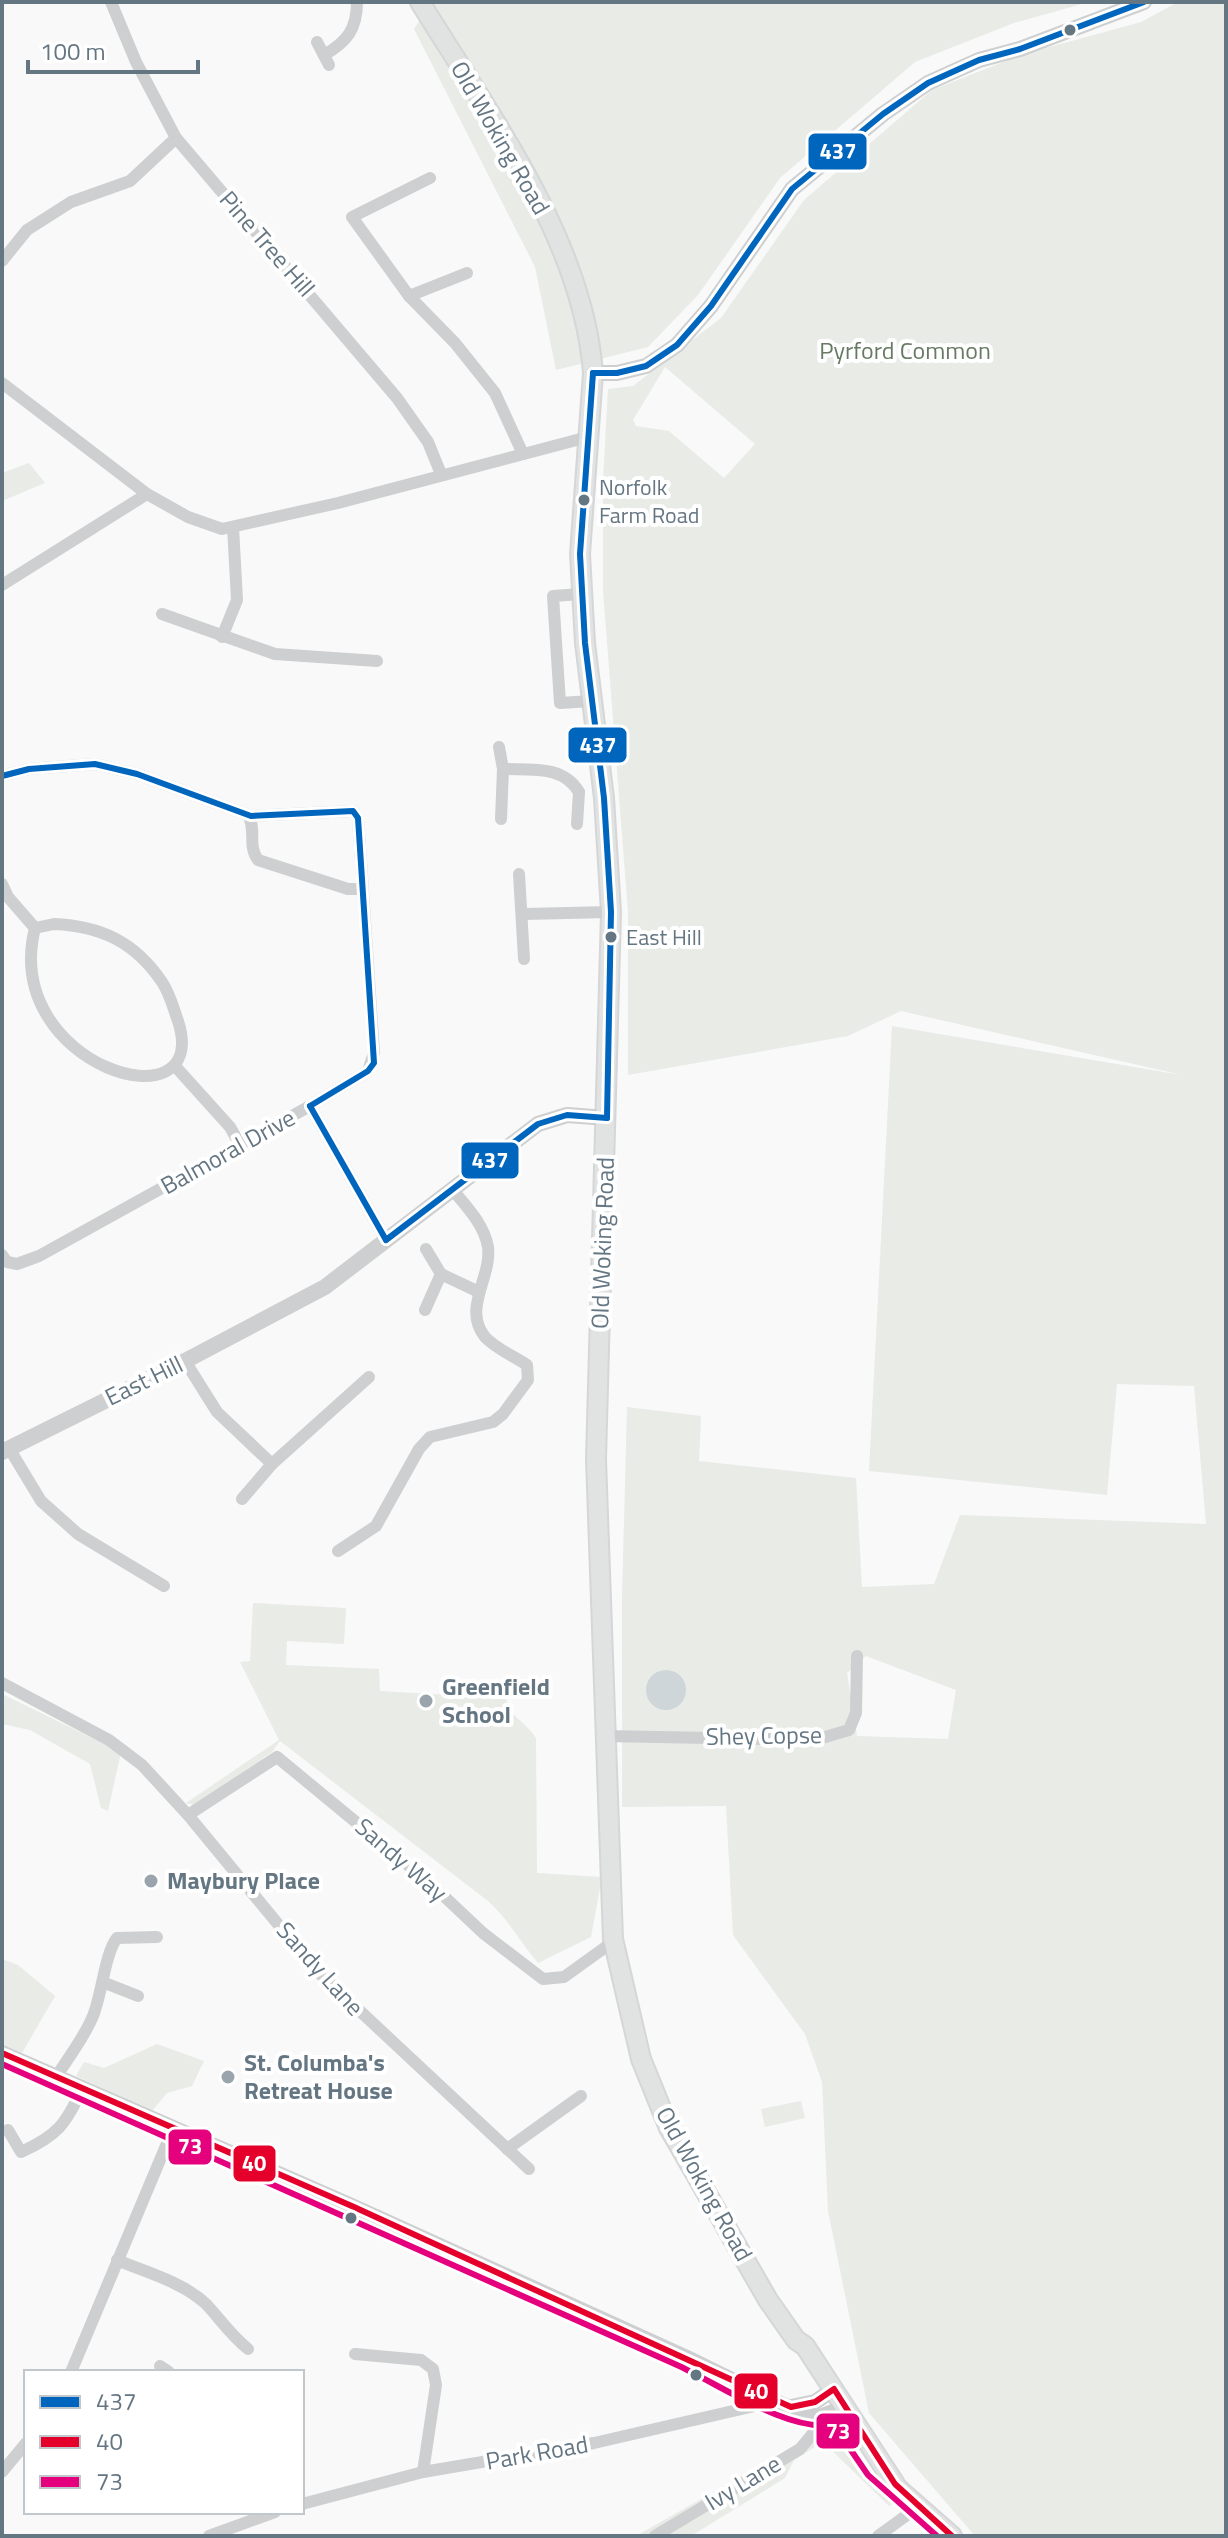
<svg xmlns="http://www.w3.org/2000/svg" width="1228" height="2538" font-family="'Titillium Web',sans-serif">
  <rect width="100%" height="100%" fill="#f9f9f9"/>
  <g fill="#e8ebe6" fill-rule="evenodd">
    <polygon points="432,2 1089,2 1014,23 915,62 780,178 698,295 648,347 556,370 535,267 414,29"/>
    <path d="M 1178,2 L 1226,2 L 1226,2536 L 975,2536 L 869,2413 L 828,2211 L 822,2082 L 805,2034 L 733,1935 L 726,1806 L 622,1807 L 622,1597 L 627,1407 L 701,1416 L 699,1461 L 856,1478 L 862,1587 L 934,1584 L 960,1515 L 1206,1524 L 1194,1386 L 1117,1384 L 1107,1495 L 869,1471 L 892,1026 L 1182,1075 L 901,1011 L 848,1036 L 628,1075 L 628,912 L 603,591 L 603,481 L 608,389 L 633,386 L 721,318 L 804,200 L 932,90 L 1024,54 L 1141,22 ZM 665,367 L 755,444 L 724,478 L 669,431 L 636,426 L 633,420 ZM 866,1656 L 956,1690 L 948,1739 L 857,1736 L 847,1673 Z"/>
    <polygon points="29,463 45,483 2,501 2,473"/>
    <path d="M 253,1603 L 346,1608 L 344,1644 L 287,1641 L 286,1665 L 379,1669 L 380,1691 L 448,1695 L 448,1686 L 506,1689 C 503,1716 525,1719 536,1738 L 537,1873 L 602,1877 L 591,1937 L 538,1963 C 520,1942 509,1920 488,1901 L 280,1741 L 272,1752 L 195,1805 L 186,1803 L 279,1740 L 240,1662 L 250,1661 Z"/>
    <polygon points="2,1694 121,1752 108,1811 101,1808 90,1764 30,1730 2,1724"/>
    <polygon points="2,1959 18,1965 55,1996 22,2053 2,2045"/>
    <polygon points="157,2044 204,2061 192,2086 167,2093 152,2111 76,2076 84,2062 104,2068"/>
    <polygon points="801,2101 805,2118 765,2127 761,2109"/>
    <polygon points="826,2428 899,2500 889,2506 823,2442 794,2460 785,2478 691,2536 636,2536"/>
  </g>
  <circle fill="#ced6d9" cx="666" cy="1690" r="20"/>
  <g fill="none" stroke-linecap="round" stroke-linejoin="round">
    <g stroke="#d5d6d7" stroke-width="22">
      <g id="secondary">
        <path d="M 420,2 C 488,113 583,239 593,373 L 580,554 L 585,643 L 604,798 L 611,912 L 596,1459 L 613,1939 L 641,2059 L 669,2128 L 768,2300 L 796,2340 L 805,2346 L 895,2484"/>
        <polyline points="886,2478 952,2536"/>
      </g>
    </g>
    <g stroke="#cecfd0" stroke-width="12">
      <polyline points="111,2 136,62 176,138 397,398 428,442 441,474"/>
      <polyline points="317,42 329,65"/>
      <path d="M 324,55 C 347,42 357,29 357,2"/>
      <polyline points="430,178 352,217 409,296 455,343 495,393 523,454"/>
      <polyline points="2,261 27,230 71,202 130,181 176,138"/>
      <polyline points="409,296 467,273"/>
      <polyline points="2,383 147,494 188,517 222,529 338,503 588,437"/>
      <polyline points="2,585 147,494"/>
      <polyline points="581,594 553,596 560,703 592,701"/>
      <polyline points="162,614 275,654 377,661"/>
      <polyline points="222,637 237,600 233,527"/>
      <polyline points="499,747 503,769 501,819"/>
      <path d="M 503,769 C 532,770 563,765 579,792"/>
      <polyline points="2,776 29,769 95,764 137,774 251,816 353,811 358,818 374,1053 368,1071 310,1106 39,1256 17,1264 7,1262 2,1255"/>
      <path d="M 248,815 C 257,830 247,845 258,860 L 348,889 L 363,889"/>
      <polyline points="577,824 579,792"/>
      <polyline points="519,874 524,959"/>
      <polyline points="2,884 8,897 35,928"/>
      <polyline points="524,914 611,912"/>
      <path d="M 54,924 C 101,926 135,942 162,982 C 170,994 173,1007 178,1021 C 213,1129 0,1067 35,928 Z"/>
      <polyline points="175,1066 230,1127 240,1145"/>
      <polyline points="310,1106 386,1240"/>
      <polyline points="426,1249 441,1274 479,1292"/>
      <polyline points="425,1310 441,1274"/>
      <polyline points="185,1361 217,1412 272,1464 242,1499"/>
      <polyline points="9,1448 41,1501 78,1534 164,1586"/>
      <polyline points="272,1464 369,1377"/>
      <path d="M 338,1551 L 376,1526 L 419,1449 L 430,1437 L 493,1422 L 503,1414 L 528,1380 L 527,1365 C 514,1356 496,1349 485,1337 C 462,1309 492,1277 488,1247 C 484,1224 466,1206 452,1189"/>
      <polyline points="2,1683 109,1740 142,1765 188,1815 315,1969 529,2169"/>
      <polyline points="603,1736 815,1740 849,1730 856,1713 857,1656"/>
      <polyline points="188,1815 277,1757 431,1884 483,1933 543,1979 564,1977 614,1941"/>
      <polyline points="105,1983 138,1996"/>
      <path d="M 56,2077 C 68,2058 84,2038 93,2016 C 102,1994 105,1953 117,1938 L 157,1937"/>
      <path d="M 8,2130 L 21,2152 C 57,2136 66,2124 82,2089"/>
      <polyline points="507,2149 581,2096"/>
      <path d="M 117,2260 C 145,2272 183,2282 206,2304 C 221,2320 230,2334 248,2349"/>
      <polyline points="355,2354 421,2360 433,2369 436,2385 423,2472"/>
      <polyline points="160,2366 169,2372"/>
      <polyline points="71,2372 173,2129"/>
      <polyline points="2,2472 26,2443"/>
      <polyline points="302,2504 423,2472 594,2443 759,2405 769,2397"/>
      <polyline points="209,2536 275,2512"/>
      <polyline points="655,2536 800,2449 814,2432 814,2417"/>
      <polyline points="878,2536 918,2507"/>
    </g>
    <g stroke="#cecfd0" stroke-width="16">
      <polyline points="593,373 617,373 646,366 677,345 711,306 792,189 883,114 928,83 979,60 1020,49 1144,2"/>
      <polyline points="2,1452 185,1361 325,1287 538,1124 567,1115 607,1118"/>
      <polyline points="2,2053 354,2207 687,2358 799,2413 820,2417 846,2407"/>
      <polyline points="791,2407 815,2402 834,2389"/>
    </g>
    <use href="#secondary" stroke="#e1e2e2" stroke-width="18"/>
    <g stroke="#fff" stroke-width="12">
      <g id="bus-1">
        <polyline points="593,373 580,554 585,643 604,798 611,912 607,1118"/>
        <polyline points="593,373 617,373 646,366 677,345 711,306 792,189 883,114 928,83 979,60 1020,49 1144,2"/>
        <polyline points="2,776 29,769 95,764 137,774 251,816 353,811 358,818 374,1063 368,1071 310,1106"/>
        <polyline points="310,1106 386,1240"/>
        <polyline points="386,1240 538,1124 567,1115 607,1118"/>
      </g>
    </g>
    <g stroke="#fff" stroke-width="12">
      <polyline id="bus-2" points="2,2053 354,2207 791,2407 815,2402 834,2389 895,2484 952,2536"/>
    </g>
    <g stroke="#fff" stroke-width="12">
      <path id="bus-3" d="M 2,2064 C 228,2163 453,2263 677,2365 C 717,2383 791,2434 833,2424 L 868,2475 L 937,2536"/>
    </g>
    <use href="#bus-1" stroke="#0065bd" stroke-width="6"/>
    <use href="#bus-2" stroke="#e4002b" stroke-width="6"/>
    <use href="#bus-3" stroke="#e5007d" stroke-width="6"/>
  </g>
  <g fill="#657683" stroke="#fff" stroke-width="3">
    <circle cx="1070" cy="30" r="7"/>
    <circle cx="584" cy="500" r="7"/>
    <circle cx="611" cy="937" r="7"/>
    <circle cx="351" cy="2218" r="7"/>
    <circle cx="696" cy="2375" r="7"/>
  </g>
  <g fill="#99a4ac" stroke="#fff" stroke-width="3">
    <circle cx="426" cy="1701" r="8"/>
    <circle cx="151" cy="1881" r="8"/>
    <circle cx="228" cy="2077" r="8"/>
  </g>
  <g text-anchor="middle" stroke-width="8" stroke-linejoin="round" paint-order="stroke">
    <g font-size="22" fill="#657683" stroke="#fff" text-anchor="start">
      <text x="599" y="495">Norfolk<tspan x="599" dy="28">Farm Road</tspan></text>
      <text x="626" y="945">East Hill</text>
    </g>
    <g font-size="24" fill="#657683" stroke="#fff">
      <text transform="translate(500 138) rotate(60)" y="8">Old Woking Road</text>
      <text transform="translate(267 244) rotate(49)" y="8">Pine Tree Hill</text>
      <text transform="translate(228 1152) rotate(-29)" y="8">Balmoral Drive</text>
      <text transform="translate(603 1243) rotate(-88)" y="8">Old Woking Road</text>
      <text transform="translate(144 1381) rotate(-26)" y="8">East Hill</text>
      <text transform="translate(764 1736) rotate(-1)" y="8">Shey Copse</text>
      <text transform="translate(401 1860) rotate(41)" y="8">Sandy Way</text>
      <text transform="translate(320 1969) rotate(48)" y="8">Sandy Lane</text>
      <text transform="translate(704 2184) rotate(61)" y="8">Old Woking Road</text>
      <text transform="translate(537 2453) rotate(-10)" y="8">Park Road</text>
      <text transform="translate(743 2483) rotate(-31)" y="8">Ivy Lane</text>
    </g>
    <g font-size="24" fill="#687a64" stroke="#fff">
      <text x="905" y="359">Pyrford Common</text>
    </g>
    <g font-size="24" font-weight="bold" fill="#657683" stroke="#fff" text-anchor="start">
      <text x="442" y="1695">Greenfield<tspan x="442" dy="28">School</tspan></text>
      <text x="167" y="1889">Maybury Place</text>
      <text x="244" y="2071">St. Columba's<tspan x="244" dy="28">Retreat House</tspan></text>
    </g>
  </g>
  <g stroke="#fff" stroke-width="3">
    <rect x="807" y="132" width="61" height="39" rx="8" fill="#0065bd"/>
    <rect x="567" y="726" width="61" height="38" rx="8" fill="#0065bd"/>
    <rect x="460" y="1141" width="60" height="39" rx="8" fill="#0065bd"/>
    <rect x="167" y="2128" width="46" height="38" rx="8" fill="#e5007d"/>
    <rect x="232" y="2144" width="45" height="39" rx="8" fill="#e4002b"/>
    <rect x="733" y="2372" width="46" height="38" rx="8" fill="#e4002b"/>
    <rect x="815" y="2412" width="46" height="38" rx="8" fill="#e5007d"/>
  </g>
  <g font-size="22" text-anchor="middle" font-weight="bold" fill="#fff">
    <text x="838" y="159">437</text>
    <text x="598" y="753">437</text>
    <text x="490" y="1168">437</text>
    <text x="190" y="2154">73</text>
    <text x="254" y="2171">40</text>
    <text x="756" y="2399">40</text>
    <text x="838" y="2439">73</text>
  </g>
  <rect width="1228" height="2538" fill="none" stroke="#657683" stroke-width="8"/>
  <rect x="24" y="2370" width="280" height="144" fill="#ffffff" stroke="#c1c8cd" stroke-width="2"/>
  <rect x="40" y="2396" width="40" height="12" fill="#0065bd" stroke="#c1c8cd" stroke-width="2"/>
  <text x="96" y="2410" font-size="24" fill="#657683">437</text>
  <rect x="40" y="2436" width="40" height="12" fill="#e4002b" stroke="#c1c8cd" stroke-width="2"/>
  <text x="96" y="2450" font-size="24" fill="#657683">40</text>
  <rect x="40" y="2476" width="40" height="12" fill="#e5007d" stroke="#c1c8cd" stroke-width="2"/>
  <text x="96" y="2490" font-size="24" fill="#657683">73</text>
  <path d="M28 60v12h170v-12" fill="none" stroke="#657683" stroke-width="4"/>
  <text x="40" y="60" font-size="24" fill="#657683" stroke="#ffffff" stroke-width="6" paint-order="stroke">100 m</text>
</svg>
